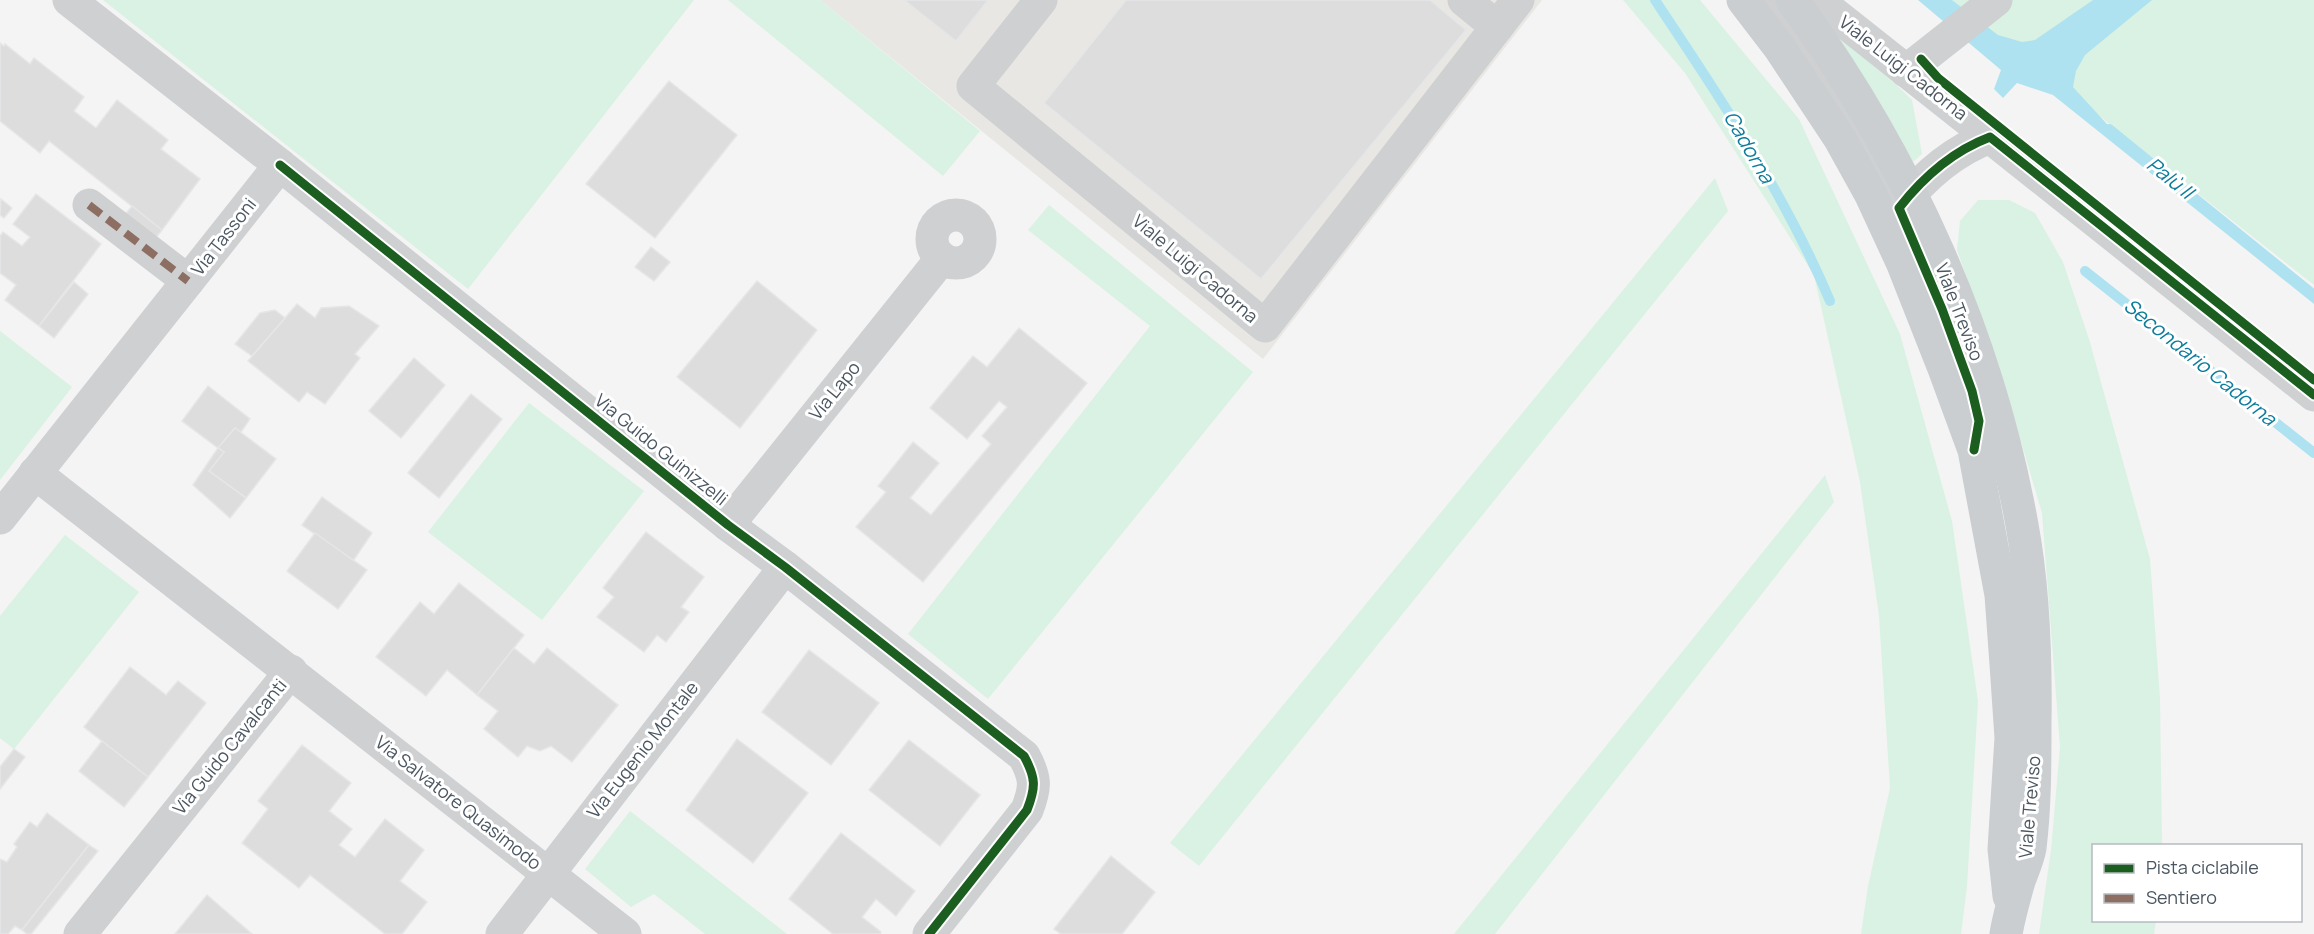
<svg xmlns="http://www.w3.org/2000/svg" width="2314" height="934" font-family="Manrope,sans-serif">
  <rect width="100%" height="100%" fill="#f4f4f4"/>
  <polygon fill="#e8e7e3" points="820,0 1542,0 1263,359"/>
  <g fill="#d9f2e3">
    <polygon points="103,0 694,0 468,289"/>
    <polygon points="728,0 820,0 980,131 943,176"/>
    <polygon points="1623,0 1700,0 1799,119 1900,334 1952,521 1978,701 1967,886 1961,934 1861,934 1868,886 1890,788 1879,616 1860,482 1814,275 1685,73"/>
    <polygon points="1952,0 2314,0 2314,285"/>
    <polygon points="1840,39 1881,70 1912,100 1922,154 1906,168 1831,41"/>
    <polygon points="1715,178 1728,211 1199,866 1170,843"/>
    <polygon points="1978,200 2009,200 2035,213 2063,262 2089,339 2150,559 2160,699 2162,845 2094,846 2094,920 2156,921 2154,934 2039,934 2051,850 2060,747 2042,513 2004,384 1957,250 1960,221"/>
    <polygon points="1049,205 1253,372 988,699 908,634 1150,326 1028,230"/>
    <polygon points="0,331 72,387 0,480"/>
    <polygon points="529,403 644,491 542,620 428,532"/>
    <polygon points="1825,475 1834,502 1495,934 1454,934"/>
    <polygon points="65,535 139,592 14,749 0,738 0,616"/>
    <polygon points="630,811 787,934 705,934 654,894 631,907 585,869"/>
  </g>
  <polygon fill="#aee2f0" points="1918,0 1952,0 1998,35 2022,42 2035,40 2093,0 2152,0 2085,55 2076,71 2073,87 2117,135 2314,295 2314,304 2053,95 2017,83 2003,98 1994,89 2001,70"/>
  <g fill="none" stroke-linecap="round" stroke-linejoin="round">
    <g stroke="#aee2f0" stroke-width="10">
      <path d="M 1655,0 C 1719,96 1785,194 1830,301"/>
      <polyline points="2109,129 2314,295"/>
      <polyline points="2085,271 2314,453"/>
    </g>
  </g>
  <g fill="#ddddde" stroke="#e5e6e7" stroke-width="1.5">
    <polygon points="904,0 988,0 956,41"/>
    <polygon points="1126,0 1430,0 1466,30 1261,279 1044,103"/>
    <polygon points="0,43 4,46 5,44 30,64 34,58 84,97 74,111 96,128 117,100 168,140 161,149 200,179 162,230 49,141 40,153 0,121"/>
    <polygon points="669,81 737,135 655,238 586,184"/>
    <polygon points="36,194 101,244 39,326 5,300 16,285 0,273 0,236 3,232 22,246 30,237 13,224"/>
    <polygon points="1,199 12,208 4,218 0,215"/>
    <polygon points="132,206 162,230 154,240 123,217"/>
    <polygon points="651,247 670,262 654,281 635,267"/>
    <polygon points="757,281 817,330 740,428 677,377"/>
    <polygon points="74,282 88,294 54,338 39,326"/>
    <polygon points="297,304 315,318 321,308 349,306 379,326 355,354 360,358 325,404 307,392 299,402 248,361"/>
    <polygon points="275,310 285,318 252,356 235,344 260,313"/>
    <polygon points="1019,328 1087,383 923,582 856,527 886,492 878,486 913,442 939,463 910,498 931,515 991,444 982,436 1007,407 999,401 967,439 930,408 973,356 987,367"/>
    <polygon points="414,358 445,385 401,438 369,411"/>
    <polygon points="208,386 250,419 241,432 235,428 218,448 182,421"/>
    <polygon points="471,394 502,419 439,498 408,473"/>
    <polygon points="235,428 276,459 246,498 209,471 224,452 218,448"/>
    <polygon points="218,448 224,452 209,471 246,498 230,518 193,485"/>
    <polygon points="322,497 372,533 353,561 302,525"/>
    <polygon points="646,532 704,577 681,607 689,612 666,642 657,635 644,652 597,617 614,597 603,588"/>
    <polygon points="315,533 367,570 338,609 287,571"/>
    <polygon points="459,583 524,635 477,695 447,670 426,696 376,657 420,602 434,614"/>
    <polygon points="514,648 534,664 547,648 618,705 572,762 551,746 540,751 527,746 518,757 484,729 498,711 477,695"/>
    <polygon points="809,650 879,703 831,765 762,712"/>
    <polygon points="130,667 166,695 178,681 206,703 148,777 84,727"/>
    <polygon points="737,739 808,793 753,863 686,810"/>
    <polygon points="909,740 980,795 940,846 869,790"/>
    <polygon points="102,741 148,777 124,807 79,771"/>
    <polygon points="302,745 351,783 329,811 352,829 339,845 355,857 385,819 424,850 400,881 427,902 402,934 385,934 310,875 299,888 242,843 268,809 258,801"/>
    <polygon points="14,749 25,757 0,789 0,767"/>
    <polygon points="47,813 89,845 22,930 15,926 8,934 0,934 0,859 7,862 17,847 14,844 30,822 37,827"/>
    <polygon points="841,833 915,891 896,916 876,899 862,917 881,932 880,934 833,934 789,899"/>
    <polygon points="89,845 98,851 31,934 27,934 22,930"/>
    <polygon points="1111,856 1155,892 1122,934 1061,934 1054,929"/>
    <polygon points="207,895 252,934 175,934"/>
  </g>
  <g fill="none" stroke-linecap="round" stroke-linejoin="round">
    <g stroke="#ced0d2" stroke-width="33">
      <polyline points="1041,0 973,86 1265,326 1518,0"/>
      <polyline points="1464,0 1497,27"/>
      <polyline points="1764,0 1822,78 1885,183 1911,192"/>
      <polyline points="1817,0 1990,137"/>
      <polyline points="1906,71 1996,0"/>
      <path d="M 280,165 L 728,525 L 785,567 L 1024,756 C 1036,778 1036,787 1027,810 L 929,934"/>
      <polyline points="89,205 188,281"/>
      <circle cx="956" cy="239" r="24"/>
      <path d="M 1974,448 L 1979,421 L 1972,391 L 1942,309 L 1899,208 C 1924,176 1953,151 1990,137 L 2314,395"/>
      <polyline points="35,473 625,934"/>
      <polyline points="0,518 280,165 69,0"/>
      <polyline points="728,525 942,258"/>
      <polyline points="80,934 291,671"/>
      <polyline points="502,934 785,567"/>
    </g>
    <g stroke="#caced1" stroke-width="33">
      <polyline points="1743,0 1779,47 1840,139 1871,195 1902,262 1945,371 1974,450 2001,595 2006,664 2011,738 2004,849 2009,896"/>
      <path d="M 1792,0 C 1906,154 1988,336 2022,525 C 2034,590 2036,657 2035,723 C 2035,765 2035,807 2030,848 C 2028,859 2023,870 2019,881 C 2014,899 2009,916 2006,934"/>
    </g>
    <polyline stroke="#8d6e63" stroke-width="8" stroke-dasharray="15 8" stroke-linecap="butt" points="89,205 188,281"/>
    <g stroke="#fff" stroke-width="13">
      <g id="cycleway">
        <polyline points="1921,59 1938,78 2314,380"/>
        <path d="M 280,165 L 728,525 L 785,567 L 1024,756 C 1036,778 1036,787 1027,810 L 929,934"/>
        <path d="M 1974,450 L 1979,421 L 1972,391 L 1942,309 L 1899,208 C 1924,176 1953,151 1990,137 L 2314,395"/>
      </g>
    </g>
    <use href="#cycleway" stroke="#1b5e20" stroke-width="9"/>
  </g>
  <g text-anchor="middle" stroke-width="6" stroke-linejoin="round" paint-order="stroke">
    <g font-size="18" fill="#4a5661" stroke="#fff">
      <text transform="translate(1903 68) rotate(38)" y="6">Viale Luigi Cadorna</text>
      <text transform="translate(224 237) rotate(-52)" y="6">Via Tassoni</text>
      <text transform="translate(1195 269) rotate(40)" y="6">Viale Luigi Cadorna</text>
      <text transform="translate(1959 312) rotate(69)" y="6">Viale Treviso</text>
      <text transform="translate(835 391) rotate(-51)" y="6">Via Lapo</text>
      <text transform="translate(661 450) rotate(39)" y="6">Via Guido Guinizzelli</text>
      <text transform="translate(230 747) rotate(-51)" y="6">Via Guido Cavalcanti</text>
      <text transform="translate(643 750) rotate(-52)" y="6">Via Eugenio Montale</text>
      <text transform="translate(458 803) rotate(38)" y="6">Via Salvatore Quasimodo</text>
      <text transform="translate(2030 807) rotate(-85)" y="6">Viale Treviso</text>
    </g>
    <g font-size="20" font-style="italic" fill="#0c7c9b" stroke="#fff">
      <text transform="translate(1749 147) rotate(60)" y="7">Cadorna</text>
      <text transform="translate(2170 178) rotate(39)" y="7">Palù II</text>
      <text transform="translate(2200 362) rotate(39)" y="7">Secondario Cadorna</text>
    </g>
  </g>
  <rect x="2092" y="844" width="210" height="78" fill="#ffffff" stroke="#b7bbc0" stroke-width="1.5"/>
  <rect x="2104" y="864" width="30" height="9" fill="#1b5e20" stroke="#b7bbc0" stroke-width="1.5"/>
  <text x="2146" y="874" font-size="18" fill="#4a5661">Pista ciclabile</text>
  <rect x="2104" y="894" width="30" height="9" fill="#8d6e63" stroke="#b7bbc0" stroke-width="1.5"/>
  <text x="2146" y="904" font-size="18" fill="#4a5661">Sentiero</text>
</svg>
